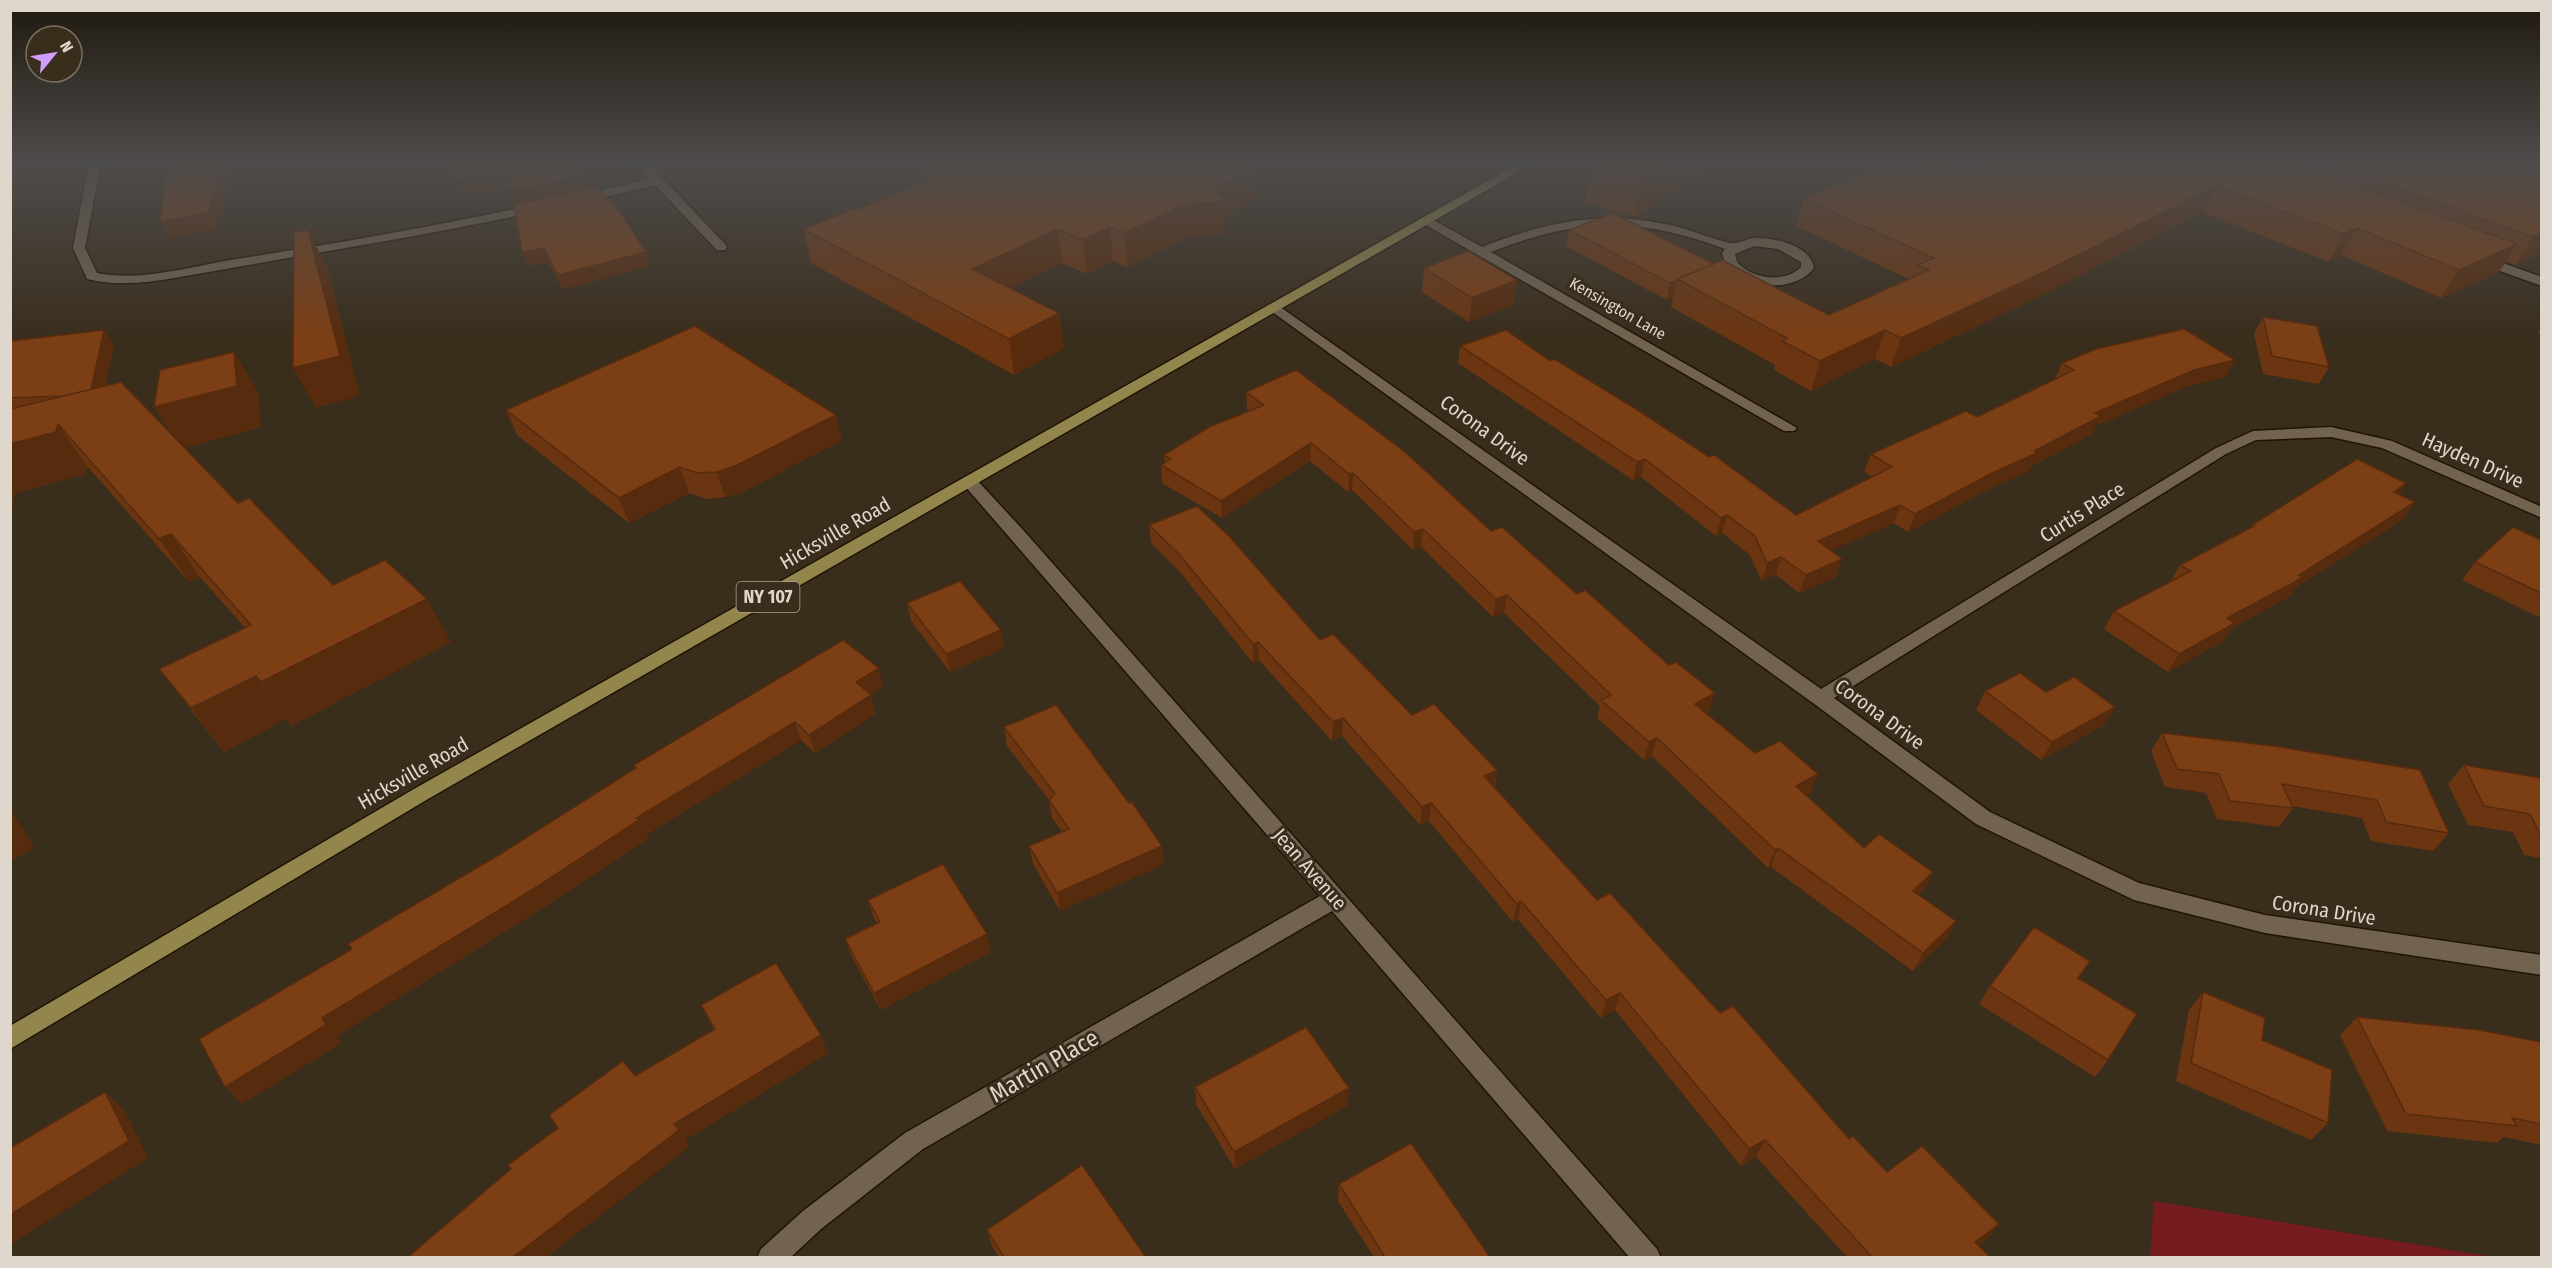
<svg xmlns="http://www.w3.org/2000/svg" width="2552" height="1268" font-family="'Fira Sans Condensed',sans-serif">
  <rect width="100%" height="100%" fill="#392d1c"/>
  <polygon fill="#751c1e" points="2154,1201 2494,1257 2150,1257"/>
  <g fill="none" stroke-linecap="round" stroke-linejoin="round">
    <g stroke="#201505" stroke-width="3">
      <g id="minor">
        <path d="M 89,162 L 101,162 L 85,248 L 97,273 C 144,282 191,266 237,259 C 338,243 438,226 538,204 L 544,208 L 538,212 L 420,235 L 174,278 C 145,283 117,286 87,279 L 73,248 Z"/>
        <polygon points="634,162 647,162 725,244 727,247 725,250 717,250 655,185 580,203 574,199 576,196 650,179"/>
        <path d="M 1428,217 L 1482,247 C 1542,223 1601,210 1665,224 C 1688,228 1710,239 1731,243 C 1739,244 1746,239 1753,238 C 1773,237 1811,245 1814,268 C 1793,296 1730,290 1722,253 L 1725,249 C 1636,216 1578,218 1491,252 L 1797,428 L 1794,431 L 1784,431 L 1424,224 L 1422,221 L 1424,218 ZM 1754,246 L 1778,249 L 1801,262 L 1801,267 C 1784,284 1752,279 1737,262 L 1735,254 Z"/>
        <polygon points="2480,255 2542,277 2542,286 2475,262 2474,259 2475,256"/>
        <polygon points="1276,304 1821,689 2216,448 2253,431 2331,427 2392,441 2542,507 2542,518 2382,448 2331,437 2256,440 2226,454 1834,698 1990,812 2139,883 2265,915 2542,955 2542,975 2265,933 2134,900 1976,824 1813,703 1271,311 1269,308 1271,305"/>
        <polygon points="970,477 976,479 1024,531 1657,1249 1661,1258 1630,1258 1332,911 923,1149 821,1229 790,1258 757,1258 761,1249 803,1211 905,1133 1320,896 964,485 962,482 964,479"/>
      </g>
    </g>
    <g stroke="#201505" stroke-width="3">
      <polygon id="major" points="1521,162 1536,162 428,799 10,1049 10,1026 414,789"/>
    </g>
    <use href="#minor" fill="#716350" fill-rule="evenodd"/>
    <use href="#major" fill="#93864c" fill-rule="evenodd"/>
  </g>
  <g fill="#6b3511">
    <polygon points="924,162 1249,162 1258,166 1258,198 1225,216 1225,234 1186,238 1127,267 1113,261 1087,274 1062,263 1010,288 1059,313 1064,348 1014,375 811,263 803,229 856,210 927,181"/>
    <polygon points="1594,162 1716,162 1635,217 1585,202 1591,166 1594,164"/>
    <polygon points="1720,162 1739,162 1730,167"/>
    <polygon points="1987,162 2541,162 2541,253 2515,265 2506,261 2499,272 2441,298 2341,255 2328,262 2203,212 2036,298 1891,367 1875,359 1811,391 1774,370 1775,365 1671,307 1673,297 1667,300 1566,246 1569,230 1714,264 1829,315 1909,279 1796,226 1804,199 1887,175 1964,172"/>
    <polygon points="450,181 590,188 646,252 650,266 563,289 549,262 528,266 516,204 511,188 456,196"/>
    <polygon points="1424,268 1517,280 1514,304 1469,322 1422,292"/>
    <polygon points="2263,317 2329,367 2319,384 2263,374 2254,334"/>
    <polygon points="2541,328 2541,335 2538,333"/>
    <polygon points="104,330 114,345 105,386 172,435 234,352 258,393 261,427 184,448 238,503 333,585 451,642 291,726 286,719 224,752 159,669 245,628 200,577 189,582 87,466 86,474 15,493 10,517 10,341"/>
    <polygon points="1460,346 1550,361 1796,515 1873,477 1864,472 1871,454 1977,417 2055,379 2062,363 2226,377 2185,387 2096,426 2092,434 2032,466 2029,471 1985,491 1908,532 1894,523 1831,550 1842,559 1836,577 1799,593 1776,575 1762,581 1749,554 1722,533 1716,536 1641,477 1633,480 1458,363"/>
    <polygon points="1246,392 1491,531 1577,594 1709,712 1706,713 1755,753 1818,774 1811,792 1806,795 1864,848 1924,890 1918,895 1956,921 1946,939 1913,971 1771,867 1768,868 1652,756 1644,760 1597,718 1600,706 1504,613 1493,617 1421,547 1413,550 1352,490 1348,492 1310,461 1222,518 1162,483 1161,465 1165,463 1164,455 1249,411 1247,409"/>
    <polygon points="506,410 842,440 745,491 725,497 706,499 689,493 629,523 517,435"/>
    <polygon points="2399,494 2415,502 2402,520 2295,588 2290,596 2232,628 2223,641 2168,672 2104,629 2114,611 2170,582 2180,565 2249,529 2252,525"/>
    <polygon points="1149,525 1320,640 1412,715 1497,770 1495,787 1597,900 1720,1013 1849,1139 1887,1172 1999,1224 1986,1240 1979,1246 1990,1257 1847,1257 1756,1157 1741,1166 1615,1010 1601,1018 1518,919 1513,922 1429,821 1420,825 1342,736 1332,741 1259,660 1253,663 1180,572 1151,543"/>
    <polygon points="2541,540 2541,618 2462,580 2475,562"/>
    <polygon points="907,603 1001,630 1004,648 950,672 911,621"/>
    <polygon points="883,686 870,695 876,714 815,753 801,740 646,835 648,839 546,906 337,1036 341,1043 242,1104 225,1087 352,949 635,768 634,765"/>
    <polygon points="1985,691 2046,692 2104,725 2041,760 1976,710"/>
    <polygon points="1004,727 1129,803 1162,846 1164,864 1060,911 1033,864 1029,846 1062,832 1052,818 1049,800 1007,746"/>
    <polygon points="2162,733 2274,746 2449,833 2433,851 2371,841 2362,818 2292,806 2293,808 2279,827 2217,819 2206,793 2165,787 2151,751"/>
    <polygon points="2464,765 2541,778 2541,858 2524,855 2513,832 2468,825 2448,784"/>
    <polygon points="868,900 991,952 881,1010 852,957 845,939 877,923 874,918"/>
    <polygon points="2078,978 2108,1060 2095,1077 1979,1004 1990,986"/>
    <polygon points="2203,992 2262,1040 2328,1123 2311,1140 2176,1081 2189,1010"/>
    <polygon points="701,1005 821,1035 828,1053 685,1140 689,1147 558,1128 635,1076 714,1030"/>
    <polygon points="2357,1017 2541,1042 2541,1145 2504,1137 2497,1143 2387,1131 2340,1035"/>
    <polygon points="1195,1087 1349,1088 1347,1106 1235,1169 1196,1104"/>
    <polygon points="1339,1184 1490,1257 1374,1257 1338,1201"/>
    <polygon points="987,1230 1145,1256 1145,1257 999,1257 992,1246"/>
  </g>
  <g fill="#572b0e">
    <polygon points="10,162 19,162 17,173 21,180 10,219"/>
    <polygon points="225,162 239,162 216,229 170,238 160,222"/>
    <polygon points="1669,162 1716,162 1635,217 1642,180"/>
    <polygon points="1731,162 1739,162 1730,167"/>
    <polygon points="1258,166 1258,198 1225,216 1225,234 1186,238 1127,267 1124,233"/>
    <polygon points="508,172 514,187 456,196 450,181"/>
    <polygon points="586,175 591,190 517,206 512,191"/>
    <polygon points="2216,186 2203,212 2036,298 1891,367 1901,338"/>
    <polygon points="1110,227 1113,261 1087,274 1083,240"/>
    <polygon points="2357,228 2341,255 2328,262 2344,234"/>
    <polygon points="1058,229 1062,263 978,303 972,269"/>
    <polygon points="308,230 327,267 360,396 316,408 293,368"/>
    <polygon points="2541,233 2541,253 2515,265 2533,237"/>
    <polygon points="2517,244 2499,272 2441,298 2459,270"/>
    <polygon points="544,248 549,262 528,266 522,252"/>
    <polygon points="646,252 650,266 563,289 558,275"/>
    <polygon points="1517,280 1514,304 1469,322 1472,298"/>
    <polygon points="1677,281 1673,297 1667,300 1670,283"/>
    <polygon points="1059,313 1064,348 1014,375 1009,339"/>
    <polygon points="104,330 114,345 99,411 89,396"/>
    <polygon points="1885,330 1875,359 1811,391 1820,361"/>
    <polygon points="234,352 258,393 261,427 181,449 154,407"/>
    <polygon points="2235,360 2226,377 2185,387 2096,426 2092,434 2032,466 2029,471 1985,491 1908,532 1915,514 2095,413 2194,370"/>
    <polygon points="836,415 842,440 745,491 725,497 717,472"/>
    <polygon points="58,424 87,466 86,474 15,493 10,517 10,444"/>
    <polygon points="1311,443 1310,461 1222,518 1221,501"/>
    <polygon points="1645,459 1641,477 1633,480 1637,462"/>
    <polygon points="680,467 689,493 629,523 619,498"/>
    <polygon points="1353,473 1352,490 1348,492 1349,474"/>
    <polygon points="2406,483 2394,501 2394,492"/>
    <polygon points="2415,502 2402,520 2295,588 2290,596 2232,628 2223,641 2168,672 2179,654 2227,618 2299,575"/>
    <polygon points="1900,505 1894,523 1812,559 1818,541"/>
    <polygon points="1727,515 1722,533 1716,536 1721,518"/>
    <polygon points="1423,529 1421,547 1413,550 1414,532"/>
    <polygon points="171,534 200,577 189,582 159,539"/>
    <polygon points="1781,557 1776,575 1762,581 1767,563"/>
    <polygon points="1842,559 1836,577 1799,593 1806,575"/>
    <polygon points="1507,595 1504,613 1493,617 1496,599"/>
    <polygon points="427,599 451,642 291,726 261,682"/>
    <polygon points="1001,630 1004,648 950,672 946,654"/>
    <polygon points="1258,642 1259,660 1253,663 1253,644"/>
    <polygon points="879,668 883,686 861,701 856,682"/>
    <polygon points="256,676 286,719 224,752 191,708"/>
    <polygon points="1715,693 1709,712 1690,722 1695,704"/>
    <polygon points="871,695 876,714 815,753 809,735"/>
    <polygon points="2115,707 2104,725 2041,760 2052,742"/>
    <polygon points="1343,718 1342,736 1332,741 1333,722"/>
    <polygon points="795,722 801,740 646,835 648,839 546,906 337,1036 341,1043 242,1104 225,1087 322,1018 636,818"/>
    <polygon points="1657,738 1652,756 1644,760 1649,742"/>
    <polygon points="1497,770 1494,788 1484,776"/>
    <polygon points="1818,774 1811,792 1789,804 1796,786"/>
    <polygon points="1431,803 1429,821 1420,825 1422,807"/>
    <polygon points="10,809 35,848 10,861"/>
    <polygon points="1162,846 1164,864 1060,911 1057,893"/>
    <polygon points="1778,848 1771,867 1768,868 1775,850"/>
    <polygon points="1933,872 1924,890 1904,909 1913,891"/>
    <polygon points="1521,901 1518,919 1513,922 1517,904"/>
    <polygon points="1956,921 1946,939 1913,971 1923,953"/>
    <polygon points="987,934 991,952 881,1010 874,993"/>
    <polygon points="1620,993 1615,1010 1601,1018 1606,1000"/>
    <polygon points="821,1035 828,1053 685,1140 689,1147 547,1257 513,1257 674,1124"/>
    <polygon points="1349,1088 1347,1106 1235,1169 1234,1152"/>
    <polygon points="105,1092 124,1109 148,1158 10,1245 10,1215"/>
    <polygon points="1765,1140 1756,1157 1741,1166 1749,1149"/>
    <polygon points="1999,1224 1986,1240 1963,1257 1975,1242"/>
  </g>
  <g fill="#7c3e14" stroke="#572b0e" stroke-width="1.5">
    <polygon points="168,162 225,162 207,213 160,222"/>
    <polygon points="451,162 573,162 586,175 512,191 508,172 450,181"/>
    <polygon points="936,162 1249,162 1258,166 1213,188 1225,201 1184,205 1124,233 1110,227 1083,240 1058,229 972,269 1059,313 1009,339 803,229 854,209 856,210 953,170"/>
    <polygon points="1597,162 1669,162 1642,180 1591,166"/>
    <polygon points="1916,162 1941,162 1964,172 1987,162 2292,162 2517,244 2459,270 2357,228 2344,234 2216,186 2048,270 1901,338 1885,330 1820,361 1782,341 1787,338 1677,279 1722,260 1829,315 1929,270 1918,265 1934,258 1804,199 1874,169 1887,175"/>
    <polygon points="2325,162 2541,162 2541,233 2533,237"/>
    <polygon points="596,186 620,212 646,252 558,275 544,248 522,252 514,205"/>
    <polygon points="1613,213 1714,264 1677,279 1677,281 1670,283 1569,230"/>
    <polygon points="308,230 340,356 293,368 294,232"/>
    <polygon points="1468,251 1517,280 1472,298 1424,268"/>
    <polygon points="2263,317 2317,326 2329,367 2272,356"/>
    <polygon points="695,326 836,415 737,465 717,472 697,473 680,467 619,498 506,410"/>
    <polygon points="2184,329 2235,360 2194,370 2095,413 2101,416 2034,451 2037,453 1992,473 1915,514 1900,505 1818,541 1842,559 1806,575 1781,557 1767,563 1755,536 1727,515 1721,518 1645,459 1637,462 1460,346 1506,330 1550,361 1554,359 1633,407 1709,457 1714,455 1796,515 1892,467 1871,454 1966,411 1977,417 2074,370 2062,363 2096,349"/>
    <polygon points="104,330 91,390 63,396 10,398 10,341"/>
    <polygon points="234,352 237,386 154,407 160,370"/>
    <polygon points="1296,370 1405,452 1491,531 1502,527 1577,594 1585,590 1669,665 1676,662 1715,693 1695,704 1755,753 1780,741 1818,774 1796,786 1864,848 1879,834 1933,872 1913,891 1956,921 1923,953 1778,848 1775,850 1657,738 1649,742 1601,700 1611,695 1507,595 1496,599 1423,529 1414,532 1353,473 1349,474 1311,443 1221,501 1161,465 1171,459 1164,455 1209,427 1264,405 1246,392"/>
    <polygon points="121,382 238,503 249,498 333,585 385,560 427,599 261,682 256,676 191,708 159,669 251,625 171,534 159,539 58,424 56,432 10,444 10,409"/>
    <polygon points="2357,459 2406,483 2394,492 2415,502 2299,575 2302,578 2227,618 2235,623 2179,654 2114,611 2191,571 2180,565 2254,526 2252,525"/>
    <polygon points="1197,506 1230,537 1320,640 1333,634 1412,715 1434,704 1497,770 1484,776 1597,900 1610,893 1720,1013 1733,1006 1849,1139 1853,1136 1887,1172 1922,1146 1999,1224 1975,1242 1990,1257 1872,1257 1765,1140 1749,1149 1620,993 1606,1000 1521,901 1517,904 1431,803 1422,807 1343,718 1333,722 1258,642 1253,644 1179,554 1149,525"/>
    <polygon points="2513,527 2541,540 2541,593 2475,562"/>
    <polygon points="960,581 1001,630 946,654 907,603"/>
    <polygon points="843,640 879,668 856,682 871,695 809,735 795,722 636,818 639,820 535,888 322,1018 326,1025 225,1087 199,1039 352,949 348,944 502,853 636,768 634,765"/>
    <polygon points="2020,673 2046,692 2074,677 2115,707 2052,742 1985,691"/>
    <polygon points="1056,705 1129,803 1132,802 1162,846 1057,893 1029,846 1069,829 1049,800 1055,794 1004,727"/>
    <polygon points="2162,733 2274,746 2420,770 2449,833 2386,822 2377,800 2282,784 2293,808 2230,801 2219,774 2177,769"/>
    <polygon points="2464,765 2541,778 2541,836 2530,814 2484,806"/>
    <polygon points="943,864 987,934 874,993 845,939 880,922 868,900"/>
    <polygon points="2034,927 2090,961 2078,978 2137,1014 2108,1060 1990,986"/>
    <polygon points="776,963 821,1035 674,1124 679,1130 513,1257 408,1257 511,1169 508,1165 558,1128 549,1115 623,1061 635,1076 715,1029 701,1005"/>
    <polygon points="2203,992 2265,1018 2262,1040 2332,1070 2328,1123 2191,1063"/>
    <polygon points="2357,1017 2479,1030 2541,1042 2541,1124 2512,1118 2517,1126 2406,1114"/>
    <polygon points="1306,1027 1349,1088 1234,1152 1195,1087"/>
    <polygon points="105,1092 129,1141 10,1215 10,1148"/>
    <polygon points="1411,1143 1490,1257 1385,1257 1339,1184"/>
    <polygon points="1082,1165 1145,1256 1143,1257 1004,1257 987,1230"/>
  </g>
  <linearGradient id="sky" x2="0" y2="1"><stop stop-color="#1f190f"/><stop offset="0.48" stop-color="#4e4c4b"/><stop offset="1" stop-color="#4e4c4b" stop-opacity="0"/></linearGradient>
  <rect width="2552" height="340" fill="url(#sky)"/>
  <g text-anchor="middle" stroke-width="6" stroke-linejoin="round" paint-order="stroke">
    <g font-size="16" fill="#dfd7cc" stroke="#392d1c">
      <text transform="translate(1618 308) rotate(30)" y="6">Kensington Lane</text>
    </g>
    <rect fill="#392d1c" stroke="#ada497" stroke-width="1.5" x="736.5" y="582" width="63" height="30" rx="4.5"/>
    <g font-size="18" font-weight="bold" fill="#dfd7cc">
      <text x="768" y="603">NY 107</text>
    </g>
    <g font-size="20" fill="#dfd7cc" stroke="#392d1c">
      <text transform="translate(1485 430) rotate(36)" y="7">Corona Drive</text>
      <text transform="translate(2473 460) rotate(24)" y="7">Hayden Drive</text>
      <text transform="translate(2082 512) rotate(-32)" y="7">Curtis Place</text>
      <text transform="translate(835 533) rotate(-30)" y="7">Hicksville Road</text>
      <text transform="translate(1880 714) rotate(36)" y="7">Corona Drive</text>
      <text transform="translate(413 773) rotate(-30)" y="7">Hicksville Road</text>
      <text transform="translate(1310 869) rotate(49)" y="7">Jean Avenue</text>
      <text transform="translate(2324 910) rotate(9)" y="7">Corona Drive</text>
    </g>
    <g font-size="24" fill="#dfd7cc" stroke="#392d1c">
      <text transform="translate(1044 1066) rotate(-30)" y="8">Martin Place</text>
    </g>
  </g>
  <rect width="2552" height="1268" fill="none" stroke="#dfd7cc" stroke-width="24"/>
  <g transform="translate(54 54) rotate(60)"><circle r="28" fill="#392d1c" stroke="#7b7162" stroke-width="1.5"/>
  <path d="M0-4.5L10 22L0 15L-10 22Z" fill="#d19dfd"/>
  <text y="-9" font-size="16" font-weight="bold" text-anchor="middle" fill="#dfd7cc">N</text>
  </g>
</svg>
